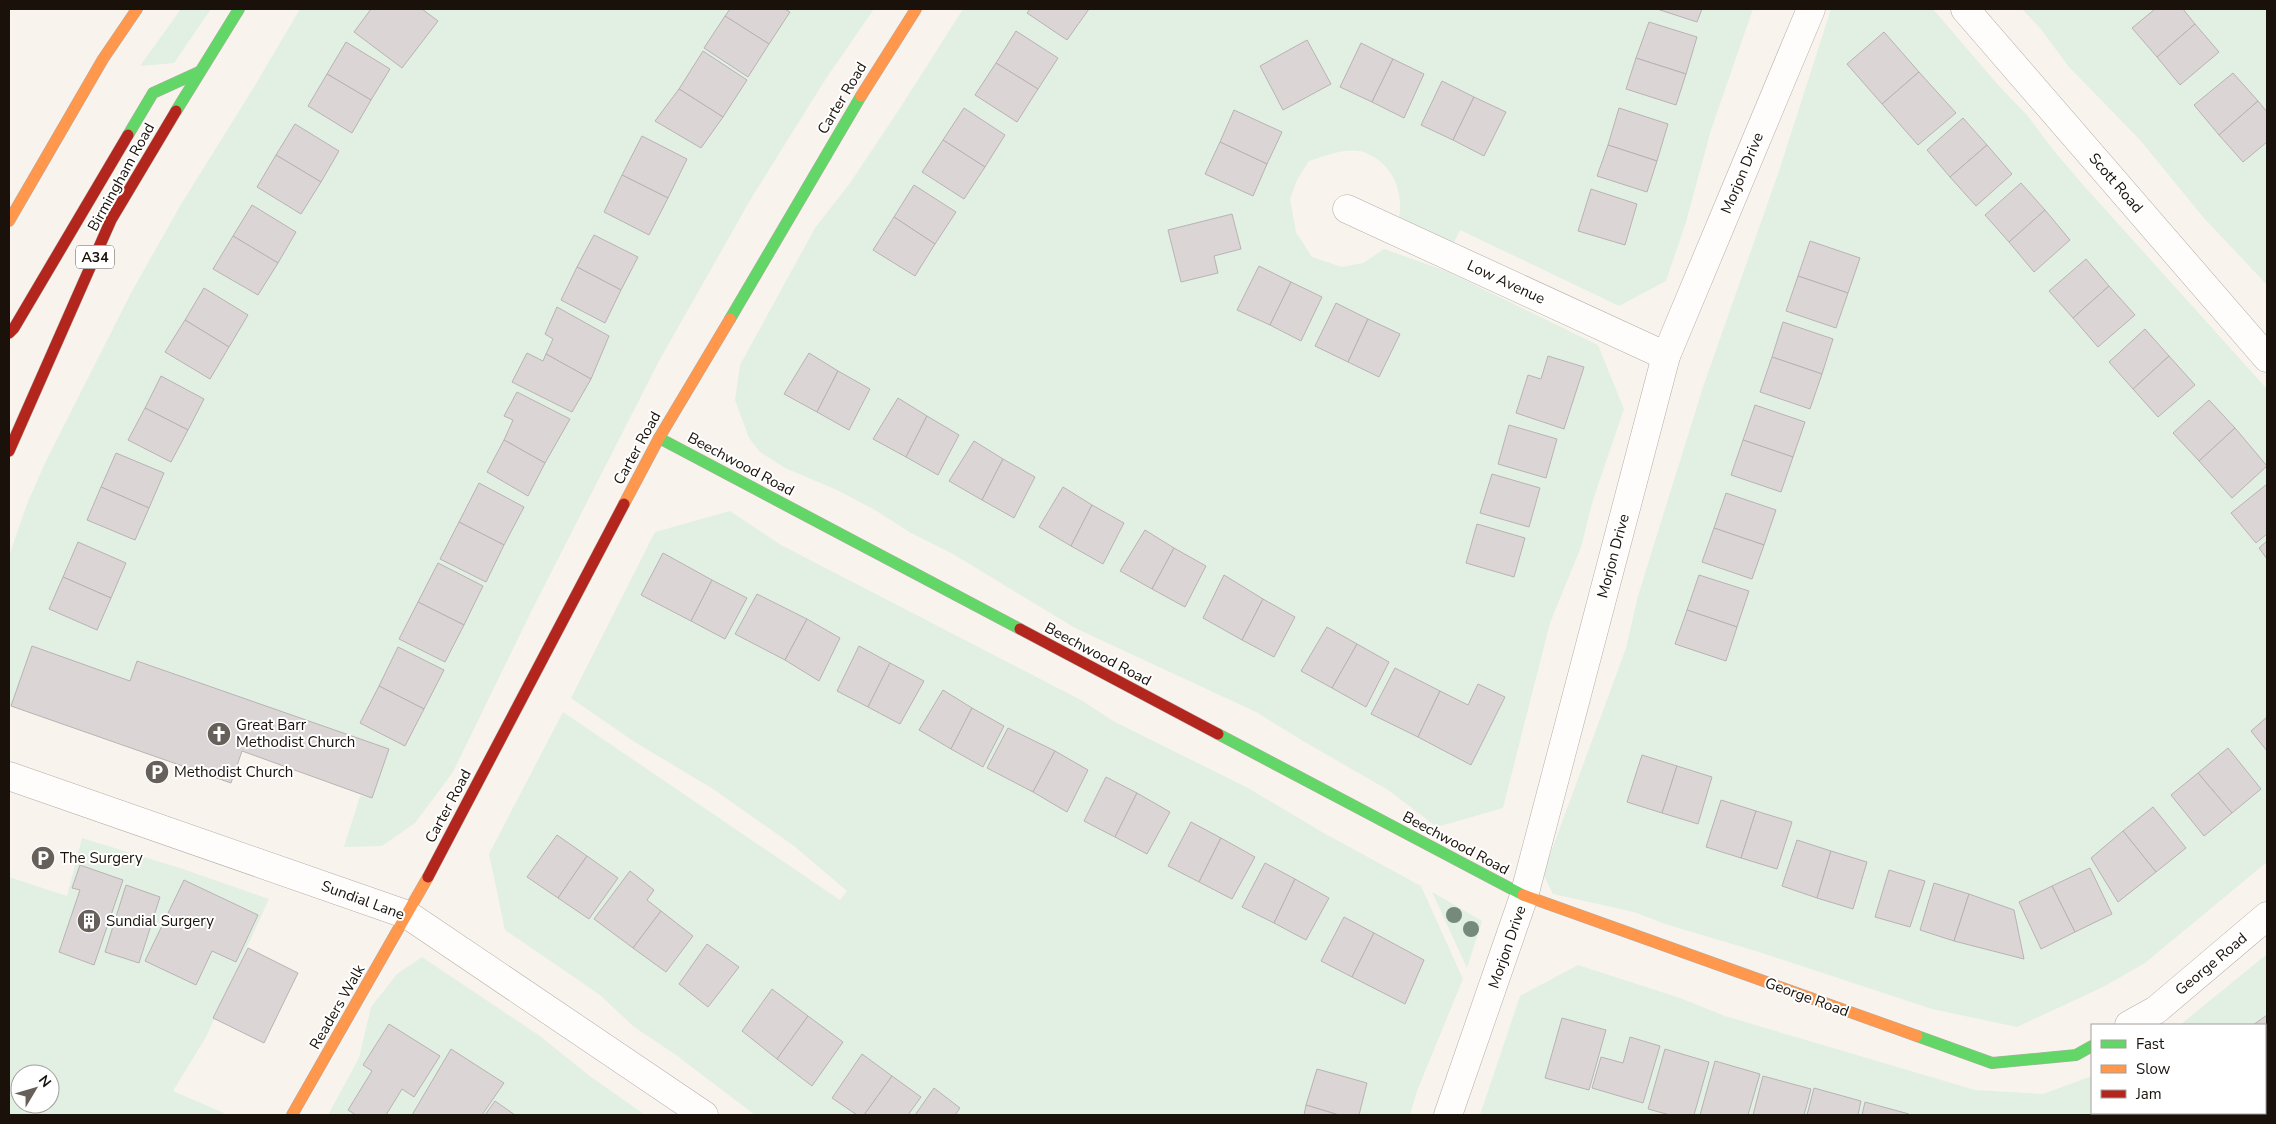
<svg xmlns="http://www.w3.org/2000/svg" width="2276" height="1124" font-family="'Nunito Sans',sans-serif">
  <rect width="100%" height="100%" fill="#f9f3ee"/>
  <g fill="#e1f0e3" fill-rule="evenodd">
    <polygon points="181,9 211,9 174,63 140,66"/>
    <polygon points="300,9 874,9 825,80 752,197 659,361 531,612 453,772 415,823 382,846 344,847 360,796 372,797 388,749 138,661 130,681 32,646 11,706 9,705 9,556 27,504 45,463 131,293 180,206 254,87"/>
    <path d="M 963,9 L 1753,9 L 1711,130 L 1686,222 L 1666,281 L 1619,306 L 1460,230 L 1453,245 L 1399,219 C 1404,192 1393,164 1366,153 C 1350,146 1325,156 1309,161 L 1297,180 L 1290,199 L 1296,232 L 1312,257 L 1342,267 L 1363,263 L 1384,249 L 1446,271 L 1598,345 L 1624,409 L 1593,500 L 1581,547 L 1550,623 L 1503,808 L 1437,827 L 1388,790 L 1303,741 L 1256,712 L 1075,628 L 953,554 L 911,533 L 875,510 L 837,490 L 785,468 L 760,452 L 749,438 L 735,400 L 740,365 L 815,228 L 850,183 L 900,108 Z"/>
    <polygon points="1831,9 1933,9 1999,86 2027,115 2054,151 2085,187 2267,389 2267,862 2145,963 2103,987 2017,1027 1932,1009 1756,951 1665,924 1634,912 1553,894 1543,874 1626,648 1638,596 1703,387 1779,171"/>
    <polygon points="2022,9 2267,9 2267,285 2203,217 2140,140 2069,67 2040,28"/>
    <polygon points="730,511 781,545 1081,700 1115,722 1248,788 1322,832 1421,886 1463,979 1417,1091 1410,1115 755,1115 676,1055 634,1027 600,995 505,930 489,854 563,712 840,900 847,891 794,846 713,789 633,741 571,698 655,532"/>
    <path d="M 82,838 L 180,868 L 269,899 L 206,1037 L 173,1091 L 224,1113 L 222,1115 L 9,1115 L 9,877 L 67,896 ZM 20,1074 L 50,1074 L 50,1104 L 20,1104 Z"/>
    <polygon points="1432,892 1482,921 1467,968"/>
    <polygon points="2267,954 2267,1115 1480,1115 1520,996 1578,965 1680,998 1725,1016 1975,1090 2043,1094 2092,1076 2092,1113 2265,1113 2265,1025 2180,1025"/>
    <polygon points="422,957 540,1036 587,1074 645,1115 328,1115 359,1058 371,1007 397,974"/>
  </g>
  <g fill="#dcd5d6" stroke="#b9b2b4">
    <polygon points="371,9 422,9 438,21 402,68 354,32"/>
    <polygon points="730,9 785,9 790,12 769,44 725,16"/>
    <polygon points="1030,9 1089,9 1067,40 1027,13"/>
    <polygon points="1657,9 1702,9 1697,22"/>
    <polygon points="2155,9 2183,9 2195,24 2157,57 2132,28"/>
    <polygon points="725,16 769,44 748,77 704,48"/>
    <polygon points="1649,22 1697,37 1686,74 1636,58"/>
    <polygon points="2195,24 2219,52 2180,85 2157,57"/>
    <polygon points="1016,31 1058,58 1038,89 996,63"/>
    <polygon points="1884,32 1919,72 1882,104 1847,64"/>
    <polygon points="1307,40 1331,84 1283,110 1260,66"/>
    <polygon points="346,42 390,69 371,100 327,74"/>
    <polygon points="1361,43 1393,59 1372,102 1340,87"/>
    <polygon points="703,51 747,80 723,117 679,89"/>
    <polygon points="1636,58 1686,74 1676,105 1626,89"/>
    <polygon points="1393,59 1424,74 1404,118 1372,102"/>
    <polygon points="996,63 1038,89 1017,122 975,95"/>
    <polygon points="1919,72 1956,113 1918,145 1882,104"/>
    <polygon points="2233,73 2258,101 2219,135 2194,105"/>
    <polygon points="327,74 371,100 352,133 308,106"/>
    <polygon points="1442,81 1474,97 1453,140 1421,125"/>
    <polygon points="679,89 723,117 701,148 655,121"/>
    <polygon points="1474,97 1506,112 1484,156 1453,140"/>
    <polygon points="2258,101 2267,112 2267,142 2243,162 2219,135"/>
    <polygon points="964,108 1005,135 985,167 943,140"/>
    <polygon points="1619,108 1668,124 1657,161 1608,145"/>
    <polygon points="1234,110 1282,132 1267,164 1220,142"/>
    <polygon points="1963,118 1987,145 1950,177 1927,150"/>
    <polygon points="295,124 339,151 321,182 276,155"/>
    <polygon points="642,136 687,159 668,198 622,175"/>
    <polygon points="943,140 985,167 964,199 922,172"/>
    <polygon points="1220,142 1267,164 1253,196 1205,174"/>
    <polygon points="1608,145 1657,161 1647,192 1597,176"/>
    <polygon points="1987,145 2012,174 1976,206 1950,177"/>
    <polygon points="276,155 321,182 301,214 257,187"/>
    <polygon points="622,175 668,198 649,235 604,212"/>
    <polygon points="2021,183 2045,210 2009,242 1985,215"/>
    <polygon points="914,185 956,212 935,244 894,217"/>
    <polygon points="1591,189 1637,204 1625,245 1578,231"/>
    <polygon points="252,205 296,232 278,263 233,236"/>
    <polygon points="2045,210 2070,240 2034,272 2009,242"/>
    <polygon points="1232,214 1241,249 1214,256 1218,273 1181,282 1168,230"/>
    <polygon points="894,217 935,244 915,276 873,250"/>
    <polygon points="594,235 638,257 621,290 577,267"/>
    <polygon points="233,236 278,263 258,295 213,269"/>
    <polygon points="1810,241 1860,258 1848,293 1798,276"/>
    <polygon points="2086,259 2109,286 2073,318 2049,291"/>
    <polygon points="1259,266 1291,282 1270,325 1237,310"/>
    <polygon points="577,267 621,290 605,323 561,300"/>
    <polygon points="1798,276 1848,293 1836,328 1786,311"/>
    <polygon points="1291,282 1322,297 1301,341 1270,325"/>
    <polygon points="2109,286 2135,315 2098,347 2073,318"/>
    <polygon points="204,288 248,315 229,347 185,320"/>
    <polygon points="1336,303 1368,319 1348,362 1315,346"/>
    <polygon points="557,307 609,336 591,379 546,354 553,339 545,334"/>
    <polygon points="1368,319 1400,334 1379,377 1348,362"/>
    <polygon points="185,320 229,347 210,379 165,352"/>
    <polygon points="1783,322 1833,339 1822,374 1772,357"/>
    <polygon points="2145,329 2169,356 2133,389 2109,362"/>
    <polygon points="527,353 543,361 546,354 591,379 572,412 512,382"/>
    <polygon points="809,353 838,371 817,412 784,394"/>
    <polygon points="1548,356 1584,367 1564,429 1516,413 1528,375 1541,379"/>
    <polygon points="2169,356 2195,385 2158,417 2133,389"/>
    <polygon points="1772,357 1822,374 1810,409 1760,392"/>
    <polygon points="838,371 870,389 849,430 817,412"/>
    <polygon points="161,376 204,399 188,430 145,408"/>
    <polygon points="517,392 570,419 545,463 504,440 513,420 504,416"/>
    <polygon points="898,398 927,416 906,457 873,439"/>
    <polygon points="2209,400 2235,428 2199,461 2173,433"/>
    <polygon points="1755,405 1805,422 1793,457 1743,440"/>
    <polygon points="145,408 188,430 171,462 128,440"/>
    <polygon points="927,416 959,435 938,475 906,457"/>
    <polygon points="1509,425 1557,439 1546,478 1498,464"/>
    <polygon points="2235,428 2267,466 2232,498 2199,461"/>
    <polygon points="504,440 545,463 528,496 487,472"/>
    <polygon points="1743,440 1793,457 1781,492 1731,475"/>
    <polygon points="974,441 1003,459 982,500 949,481"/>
    <polygon points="116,453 164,473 149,508 101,487"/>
    <polygon points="1003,459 1035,477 1014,518 982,500"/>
    <polygon points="1492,474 1540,488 1529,527 1480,513"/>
    <polygon points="479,483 524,507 504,545 459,522"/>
    <polygon points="2267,484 2267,534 2256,543 2231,513"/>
    <polygon points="101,487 149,508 135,540 87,520"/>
    <polygon points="1063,487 1092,505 1071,546 1039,527"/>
    <polygon points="1726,493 1776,510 1764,545 1714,528"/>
    <polygon points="1092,505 1124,523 1103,564 1071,546"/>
    <polygon points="459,522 504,545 486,582 440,559"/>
    <polygon points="1477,524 1525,538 1514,577 1466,563"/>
    <polygon points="1714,528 1764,545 1752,579 1702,562"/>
    <polygon points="1145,530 1174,548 1152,589 1120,571"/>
    <polygon points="2267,541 2267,559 2259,548"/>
    <polygon points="78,542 126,563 111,598 63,577"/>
    <polygon points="1174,548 1206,566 1185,607 1152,589"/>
    <polygon points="663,553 712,580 691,621 641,595"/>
    <polygon points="438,563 483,586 464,625 418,602"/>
    <polygon points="1224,575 1263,599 1242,640 1203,618"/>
    <polygon points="1699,575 1749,591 1737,627 1687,610"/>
    <polygon points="63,577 111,598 97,630 49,609"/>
    <polygon points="712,580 747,598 725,639 691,621"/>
    <polygon points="757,594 807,619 785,660 735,634"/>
    <polygon points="1263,599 1295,617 1274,657 1242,640"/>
    <polygon points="418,602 464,625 445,662 399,639"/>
    <polygon points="1687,610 1737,627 1726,661 1675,644"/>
    <polygon points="807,619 840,638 819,681 785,660"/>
    <polygon points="1327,627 1357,644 1332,688 1301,671"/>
    <polygon points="1357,644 1389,662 1366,707 1332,688"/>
    <polygon points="32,646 130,681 137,661 389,749 372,798 242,751 231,783 11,706"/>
    <polygon points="859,646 890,663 868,707 837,691"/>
    <polygon points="398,647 444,670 424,709 379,686"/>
    <polygon points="890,663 924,681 900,724 868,707"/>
    <polygon points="1395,668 1440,691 1418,737 1371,714"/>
    <polygon points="1478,684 1505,697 1471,765 1418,737 1440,691 1468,705"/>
    <polygon points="379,686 424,709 405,746 360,723"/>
    <polygon points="943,690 972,708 951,749 919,730"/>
    <polygon points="972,708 1004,726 983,767 951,749"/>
    <polygon points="2267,717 2267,751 2251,731"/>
    <polygon points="1008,728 1055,751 1033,792 987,768"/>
    <polygon points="2228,748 2261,789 2232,813 2198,773"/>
    <polygon points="1055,751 1088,770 1067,812 1033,792"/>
    <polygon points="1642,755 1677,766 1662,813 1627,802"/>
    <polygon points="1677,766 1712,777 1698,824 1662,813"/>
    <polygon points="2198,773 2232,813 2204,836 2171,795"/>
    <polygon points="1106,777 1137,793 1115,837 1084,821"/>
    <polygon points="1137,793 1170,812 1147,854 1115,837"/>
    <polygon points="1721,800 1756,811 1741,858 1706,847"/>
    <polygon points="2153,807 2186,848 2156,872 2123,831"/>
    <polygon points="1756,811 1792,822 1777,869 1741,858"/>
    <polygon points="1191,822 1221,838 1199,882 1168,866"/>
    <polygon points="2123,831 2156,872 2118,902 2091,858"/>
    <polygon points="557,835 587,856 558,898 527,877"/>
    <polygon points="1221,838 1255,857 1232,899 1199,882"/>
    <polygon points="1797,840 1831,851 1817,898 1782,886"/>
    <polygon points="1831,851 1867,862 1853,909 1817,898"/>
    <polygon points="587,856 618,878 589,919 558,898"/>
    <polygon points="1265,863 1295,879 1274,923 1242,907"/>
    <polygon points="80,865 123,880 94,965 59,952 80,890 72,888"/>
    <polygon points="2090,868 2112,914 2075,932 2052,886"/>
    <polygon points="1889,870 1925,881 1910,927 1875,917"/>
    <polygon points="630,871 654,890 647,900 661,911 633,948 594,919"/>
    <polygon points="1295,879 1329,898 1306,940 1274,923"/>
    <polygon points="184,880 258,915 236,962 212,951 196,985 145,961"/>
    <polygon points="1934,883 1969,894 1954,941 1920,930"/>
    <polygon points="126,885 160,897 139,963 105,952"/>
    <polygon points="2052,886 2075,932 2041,949 2019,902"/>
    <polygon points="1969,894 2014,910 2024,959 1954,941"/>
    <polygon points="661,911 693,936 666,972 633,948"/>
    <polygon points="1344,917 1374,933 1352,977 1321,961"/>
    <polygon points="1374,933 1424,960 1405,1004 1352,977"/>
    <polygon points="707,944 739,967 708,1007 679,984"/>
    <polygon points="248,948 298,973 264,1043 213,1018"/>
    <polygon points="772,989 808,1016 777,1059 742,1031"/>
    <polygon points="2267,1015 2267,1072 2265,1073 2265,1025 2253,1025"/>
    <polygon points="808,1016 843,1042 812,1086 777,1059"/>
    <polygon points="1562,1018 1606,1030 1589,1090 1545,1078"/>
    <polygon points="389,1024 440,1056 414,1097 402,1089 386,1115 356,1115 348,1110 372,1071 363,1065"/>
    <polygon points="1630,1037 1660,1046 1643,1103 1592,1088 1601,1057 1623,1063"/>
    <polygon points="451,1049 504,1083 482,1115 412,1115"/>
    <polygon points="1665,1049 1709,1062 1694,1115 1670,1115 1648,1109"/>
    <polygon points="862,1054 892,1076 864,1115 857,1115 832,1098"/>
    <polygon points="1715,1061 1760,1074 1748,1115 1700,1115"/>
    <polygon points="1317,1069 1367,1083 1359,1115 1339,1115 1306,1105"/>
    <polygon points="892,1076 921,1097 908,1115 864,1115"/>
    <polygon points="1763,1076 1811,1089 1804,1115 1753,1115"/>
    <polygon points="2265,1086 2267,1090 2267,1099 2265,1101"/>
    <polygon points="934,1088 960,1108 955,1115 915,1115"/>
    <polygon points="1814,1088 1861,1101 1858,1115 1807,1115"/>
    <polygon points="495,1101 515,1115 485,1115"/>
    <polygon points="1865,1102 1909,1114 1909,1115 1862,1115"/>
    <polygon points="1306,1105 1339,1115 1304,1115"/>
    <polygon points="2111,1113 2136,1113 2137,1115 2105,1115"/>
    <polygon points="2136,1113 2176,1113 2177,1115 2137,1115"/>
    <polygon points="2195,1113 2216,1113 2212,1115 2196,1115"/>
  </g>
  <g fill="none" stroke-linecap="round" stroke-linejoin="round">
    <g stroke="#b4ada7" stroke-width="29">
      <g id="street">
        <polyline points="1965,9 2267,358"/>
        <polyline points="1347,209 1666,356"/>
        <polyline points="9,776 408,915 704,1115"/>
        <polyline points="2129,1025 2156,1010 2267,916"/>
        <polyline points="1448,1115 1524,896 1666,356 1811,9"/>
      </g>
    </g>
    <g stroke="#b4ada7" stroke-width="12">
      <g id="fast">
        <polyline points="176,111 239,9"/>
        <polyline points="128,135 153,93 199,72"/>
        <polyline points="730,319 861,96"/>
        <polyline points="659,438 1020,629"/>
        <polyline points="1218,734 1523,895"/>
        <polyline points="1917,1036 1992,1063 2076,1055 2092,1046"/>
      </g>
    </g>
    <g stroke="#b4ada7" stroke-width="12">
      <g id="slow">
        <polyline points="861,96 916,9"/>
        <polyline points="9,221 103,59 137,9"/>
        <polyline points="624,504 659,438 730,319"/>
        <polyline points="1523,895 1917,1036"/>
        <polyline points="292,1115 428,877"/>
      </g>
    </g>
    <g stroke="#b4ada7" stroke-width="12">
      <g id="jam">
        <polyline points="9,333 14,328 128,135"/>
        <polyline points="9,451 111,220 176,111"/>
        <polyline points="1020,629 1218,734"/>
        <polyline points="428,877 624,504"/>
      </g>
    </g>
    <use href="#street" stroke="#fefdfc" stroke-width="28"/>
    <use href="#fast" stroke="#63d668" stroke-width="11"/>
    <use href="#slow" stroke="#ff974d" stroke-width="11"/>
    <use href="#jam" stroke="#b3261e" stroke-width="11"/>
  </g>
  <g fill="#758a7d">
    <circle cx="1454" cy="915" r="8"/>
    <circle cx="1471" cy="929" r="8"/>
  </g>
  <defs>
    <g id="church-disc" transform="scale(1.25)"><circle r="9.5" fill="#67605a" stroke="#fff"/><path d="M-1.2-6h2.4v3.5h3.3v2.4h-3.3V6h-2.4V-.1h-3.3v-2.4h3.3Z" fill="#fff"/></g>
    <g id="parking-disc" transform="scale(1.25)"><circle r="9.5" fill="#67605a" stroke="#fff"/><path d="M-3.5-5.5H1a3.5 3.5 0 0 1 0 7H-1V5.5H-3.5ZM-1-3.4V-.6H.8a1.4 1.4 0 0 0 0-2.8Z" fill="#fff"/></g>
    <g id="building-disc" transform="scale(1.25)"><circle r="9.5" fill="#67605a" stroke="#fff"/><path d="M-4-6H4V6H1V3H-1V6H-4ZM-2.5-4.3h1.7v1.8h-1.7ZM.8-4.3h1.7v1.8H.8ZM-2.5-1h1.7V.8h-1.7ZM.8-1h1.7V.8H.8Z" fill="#fff"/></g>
  </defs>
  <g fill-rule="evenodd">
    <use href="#church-disc" x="219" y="734"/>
    <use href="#parking-disc" x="157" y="772"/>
    <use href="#parking-disc" x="43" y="858"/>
    <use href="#building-disc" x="89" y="921"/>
  </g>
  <g text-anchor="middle" stroke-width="4" stroke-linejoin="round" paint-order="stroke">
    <rect fill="#fff" stroke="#5e5854" stroke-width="1" x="76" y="245.5" width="38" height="23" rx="4"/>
    <g font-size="14" font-weight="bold" fill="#19110a">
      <text x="95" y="262">A34</text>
    </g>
    <g font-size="15" fill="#19110a" stroke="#fff">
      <text transform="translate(842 98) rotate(-59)" y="5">Carter Road</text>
      <text transform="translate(1742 173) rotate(-67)" y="5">Morjon Drive</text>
      <text transform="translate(121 177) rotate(-61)" y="5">Birmingham Road</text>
      <text transform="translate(2116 183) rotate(49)" y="5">Scott Road</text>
      <text transform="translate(1506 282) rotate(25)" y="5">Low Avenue</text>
      <text transform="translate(637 448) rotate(-61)" y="5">Carter Road</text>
      <text transform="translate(741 464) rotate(28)" y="5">Beechwood Road</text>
      <text transform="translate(1613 556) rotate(-75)" y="5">Morjon Drive</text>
      <text transform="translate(1098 654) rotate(28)" y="5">Beechwood Road</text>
      <text transform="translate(448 806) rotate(-62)" y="5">Carter Road</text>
      <text transform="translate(1456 843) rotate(28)" y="5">Beechwood Road</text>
      <text transform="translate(363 900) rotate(20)" y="5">Sundial Lane</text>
      <text transform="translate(1507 947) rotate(-71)" y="5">Morjon Drive</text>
      <text transform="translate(2211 964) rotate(-40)" y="5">George Road</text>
      <text transform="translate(1807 997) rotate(20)" y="5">George Road</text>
      <text transform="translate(337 1007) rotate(-60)" y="5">Readers Walk</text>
    </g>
    <g font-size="15" fill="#19110a" stroke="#fff" text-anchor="start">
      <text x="236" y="730">Great Barr<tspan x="236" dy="17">Methodist Church</tspan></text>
      <text x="174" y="777">Methodist Church</text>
      <text x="60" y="863">The Surgery</text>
      <text x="106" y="926">Sundial Surgery</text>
    </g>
  </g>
  <rect width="2276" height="1124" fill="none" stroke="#19110a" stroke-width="20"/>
  <rect x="2091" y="1024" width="175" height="90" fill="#ffffff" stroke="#a3a09d"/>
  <rect x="2101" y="1040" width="25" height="8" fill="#63d668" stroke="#a3a09d"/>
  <text x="2136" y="1049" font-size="15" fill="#19110a">Fast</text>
  <rect x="2101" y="1065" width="25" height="8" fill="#ff974d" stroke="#a3a09d"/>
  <text x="2136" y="1074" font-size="15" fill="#19110a">Slow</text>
  <rect x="2101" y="1090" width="25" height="8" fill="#b3261e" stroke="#a3a09d"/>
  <text x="2136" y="1099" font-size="15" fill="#19110a">Jam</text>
  <g transform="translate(35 1089) rotate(52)"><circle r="24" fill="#ffffff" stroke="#a3a09d"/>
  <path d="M0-4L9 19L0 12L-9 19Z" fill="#67605a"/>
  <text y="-8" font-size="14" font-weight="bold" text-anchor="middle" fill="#19110a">N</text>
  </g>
</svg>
